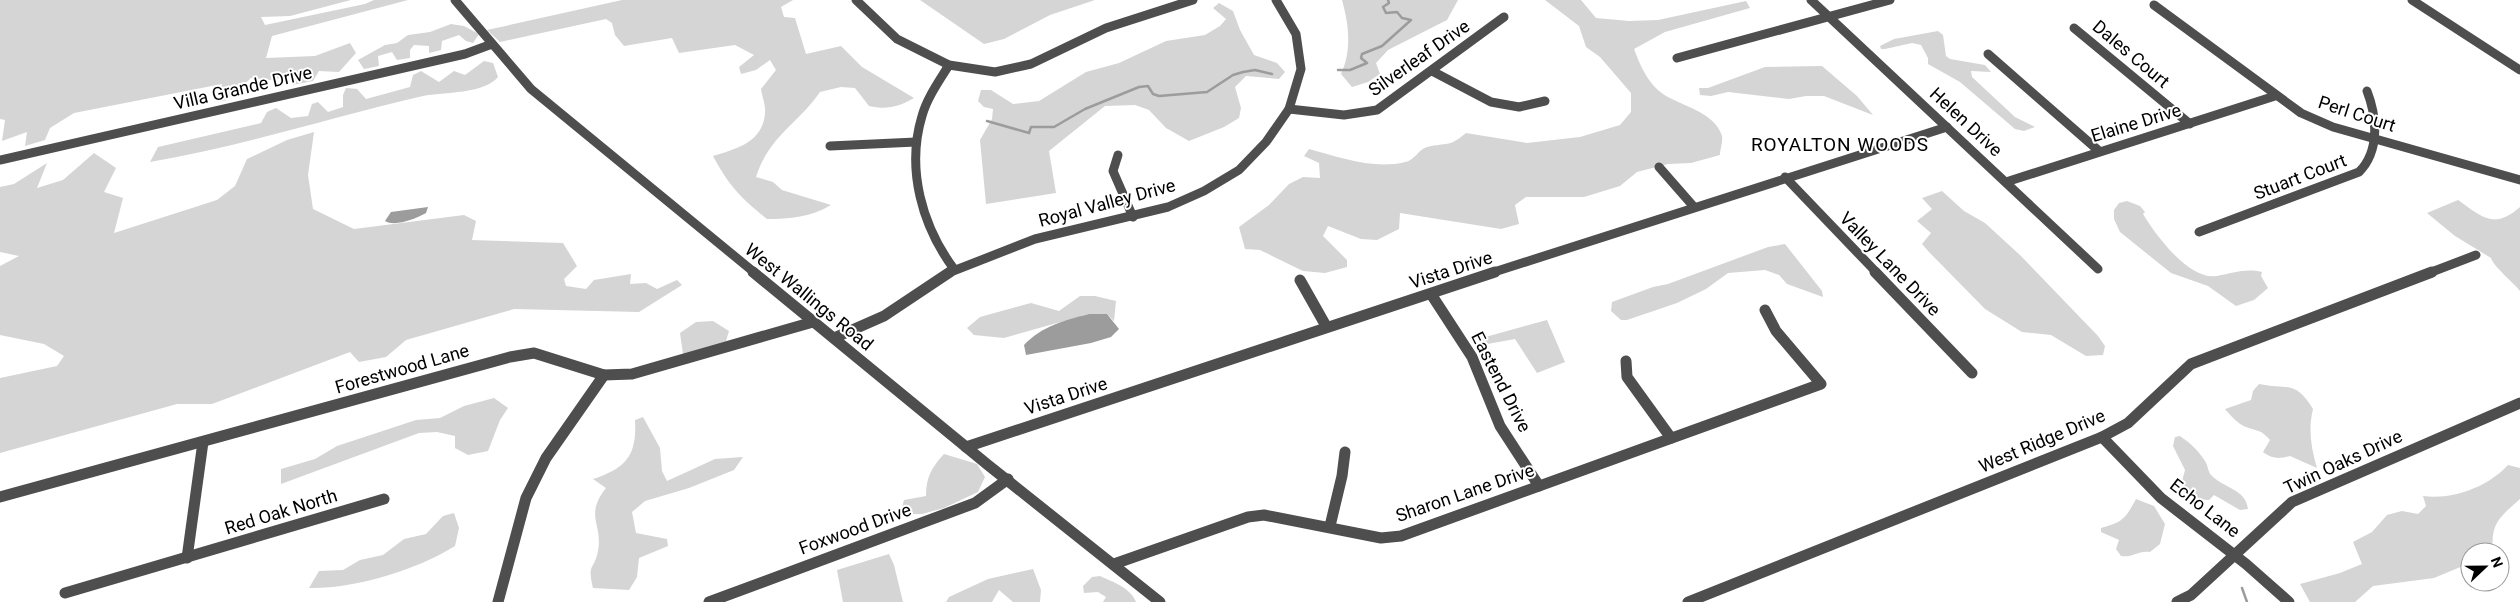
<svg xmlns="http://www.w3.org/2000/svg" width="2520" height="602" font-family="Roboto,sans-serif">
  <rect width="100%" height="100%" fill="#fff"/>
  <g fill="#d5d5d5">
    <polygon points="0,0 351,0 290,16 261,17 265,25 365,4 374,0 408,0 272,36 266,58 315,56 350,43 356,53 339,72 319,71 313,81 292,85 295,74 271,80 251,78 227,100 217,102 222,84 74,113 50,128 45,140 25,146 27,132 2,141 5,120 0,119"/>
    <path d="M 622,0 L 793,0 L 781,7 L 784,17 L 795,18 L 806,54 L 841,46 L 862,67 L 914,98 C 898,107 887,110 869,106 L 855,88 L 841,87 L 820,92 C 798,124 769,136 756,177 L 773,182 L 782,190 L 831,205 C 812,217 789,219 767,219 C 741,198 729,186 713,156 C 737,149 763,142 765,113 C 766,106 762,96 761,89 L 776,70 L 770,60 L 756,70 L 741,74 L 739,67 L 754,55 L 735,45 L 679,53 L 672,38 L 624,46 L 615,35 L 612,23 L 606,19 L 500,42 L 487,30 Z"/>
    <polygon points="920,0 1095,0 1050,15 1004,39 984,44"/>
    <path d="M 1342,0 L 1458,0 L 1447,20 L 1388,50 L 1376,63 L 1380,74 L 1368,82 L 1352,87 L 1341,74 C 1352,51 1349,25 1342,0 Z"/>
    <path d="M 1545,0 L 1581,0 L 1596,18 L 1629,21 L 1658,20 L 1746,1 L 1750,8 L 1665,32 L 1634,49 C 1640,65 1648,84 1663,94 C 1681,106 1715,112 1722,136 C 1723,141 1720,150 1720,155 L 1691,163 L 1668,164 L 1637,172 L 1620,186 L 1584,197 L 1526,197 L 1515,205 L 1519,224 L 1501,229 L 1400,213 L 1399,229 L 1377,240 L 1361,239 L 1328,226 L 1323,236 L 1347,260 L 1347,267 L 1325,273 L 1303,271 L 1260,250 L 1245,249 L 1239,227 L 1269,205 L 1289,184 L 1303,177 L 1320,178 L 1319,163 L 1304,156 L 1309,149 C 1339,157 1374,170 1405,162 C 1414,161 1419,149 1427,147 C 1448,142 1448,148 1466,133 L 1527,143 L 1580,137 L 1620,125 L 1631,112 L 1631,93 L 1600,57 L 1586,47 L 1579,26 Z"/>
    <polygon points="1219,3 1233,11 1240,30 1254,55 1277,63 1285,72 1279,79 1246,76 1235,87 1241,108 1239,118 1224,127 1189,141 1166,128 1149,110 1135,105 1105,106 1049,151 1056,193 986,204 980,140 992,119 993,109 984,107 978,101 981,90 991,90 1013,104 1039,101 1086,72 1119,63 1166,41 1205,35 1220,26 1226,19 1213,8"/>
    <polygon points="451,24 464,26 479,34 473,43 466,41 459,35 442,41 441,50 429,53 429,46 414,45 410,50 410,58 397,60 392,52 378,56 379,66 364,69 358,60 385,45 397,43 408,35 430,32"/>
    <polygon points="1938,31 1943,35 1946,56 1950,59 1985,65 1991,72 1971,71 1972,77 2015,117 2035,127 2024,131 2015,129 1960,82 1928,64 1928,58 1921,45 1912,43 1885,49 1881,49 1880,46 1894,39"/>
    <path d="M 484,61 L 493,63 L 498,77 C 484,94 444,92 423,96 C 332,117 243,146 150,162 L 158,147 L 261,123 L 267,112 L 276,108 L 291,118 L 308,116 L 312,104 L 318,102 L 328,112 L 343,107 L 343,95 L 346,88 L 357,89 L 366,99 L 410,87 L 413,75 L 421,71 L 439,82 L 454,71 L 465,75 Z"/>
    <polygon points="1822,66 1857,96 1873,115 1824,96 1806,96 1789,99 1728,92 1711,96 1700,95 1699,88 1708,88 1765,67"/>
    <polygon points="314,132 308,175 313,209 354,229 464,215 476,221 472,240 563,243 577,266 564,279 566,286 586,289 594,280 631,274 630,284 646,283 657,289 677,280 682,285 639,312 514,309 406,340 386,357 359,362 350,352 212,404 177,404 0,453 0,378 57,366 64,356 44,344 0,335 0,266 19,256 0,252 0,187 14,184 47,163 37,188 63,180 94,153 116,168 104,192 123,198 114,233 217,200 235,186 247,159 287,140"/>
    <polygon points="1942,191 1964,211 1985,223 2021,256 2098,336 2105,346 2103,355 2086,356 2051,335 2022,332 1985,309 1929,252 1922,244 1931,233 1917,221 1932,209 1922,198"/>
    <path d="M 2458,200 C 2482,217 2494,230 2520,207 L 2520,291 C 2513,282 2493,266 2491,258 L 2455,236 L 2427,213 Z"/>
    <path d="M 2127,201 L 2140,206 L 2145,212 L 2143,214 C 2155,234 2189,281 2217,276 C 2233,273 2245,268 2262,272 L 2261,276 L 2268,288 L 2254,300 L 2236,306 L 2208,286 L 2171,273 L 2120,232 L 2114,219 L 2114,210 L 2119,203 Z"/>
    <polygon points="1785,244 1822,291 1823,297 1787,284 1779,275 1765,270 1728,273 1706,289 1677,303 1627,320 1621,320 1611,311 1612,302 1653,287 1668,284 1768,247"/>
    <polygon points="1080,296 1095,296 1116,301 1114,321 1107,314 1089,314 1004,338 974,335 967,328 980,317 1031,303 1059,311"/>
    <polygon points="1547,320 1565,362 1537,373 1515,339 1482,345 1478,339"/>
    <polygon points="713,321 729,331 726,341 683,354 680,333 696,322"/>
    <path d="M 2259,384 C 2289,390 2295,380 2313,409 C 2308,429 2311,448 2317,468 L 2290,456 C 2279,459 2272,459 2263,452 L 2270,440 C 2260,429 2259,432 2246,427 C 2238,424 2231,416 2225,409 L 2251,400 L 2253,391 Z"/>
    <polygon points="494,398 508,408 500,420 488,451 468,455 455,448 455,436 437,432 419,433 281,484 281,469 315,459 337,446 416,420 440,418 464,406"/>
    <path d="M 643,417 L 660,448 L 662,471 L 667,481 L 715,459 L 743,457 L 734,470 L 689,488 L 645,501 L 632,512 L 636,533 L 667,539 L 668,546 L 639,558 L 637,577 L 629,590 L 593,588 C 587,563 594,571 598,551 C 603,524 584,516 606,488 L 593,479 C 626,468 637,456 635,420 Z"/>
    <path d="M 2180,436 C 2190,443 2198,450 2205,461 C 2208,465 2208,472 2211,475 C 2223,488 2246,489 2248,509 L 2240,510 L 2214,495 L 2209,500 C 2198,500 2187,497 2180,488 L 2185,470 L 2173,446 L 2175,437 Z"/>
    <path d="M 944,454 L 977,464 L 985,477 L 978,492 L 944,508 L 922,514 L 900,514 L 904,500 L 926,496 C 926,478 931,468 944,454 Z"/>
    <path d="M 2508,465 L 2520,468 L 2520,499 C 2500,517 2490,523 2493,552 L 2470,552 L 2470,563 L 2434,578 L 2373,586 L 2355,602 L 2310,602 L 2300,584 L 2340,573 L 2362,564 L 2353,542 L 2372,532 L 2387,515 L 2402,511 L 2418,514 L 2426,506 L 2423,496 C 2453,500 2488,487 2508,465 Z"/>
    <path d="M 2136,499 L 2154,506 L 2165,524 L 2160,544 L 2150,552 C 2139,550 2132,558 2121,556 L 2116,549 L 2119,540 L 2101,532 L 2101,528 C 2123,522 2125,519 2136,499 Z"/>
    <path d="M 454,513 L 459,528 L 455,546 C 417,570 354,589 309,588 L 319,571 L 343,570 L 360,560 L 383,555 L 404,539 L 426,534 L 443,516 Z"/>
    <polygon points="889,554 894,565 903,602 843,602 837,570"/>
    <polygon points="1033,569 1041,590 1040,602 1013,602 999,590 992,602 946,602 949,597 988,579"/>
    <path d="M 1100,576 C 1113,582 1131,588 1136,602 L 1103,602 L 1106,597 L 1098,592 L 1084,593 L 1083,586 L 1092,577 Z"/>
  </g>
  <g fill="#9c9c9c">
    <path d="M 428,207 L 426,213 C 415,219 395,227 385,221 L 391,212 Z"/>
    <path d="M 1089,314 L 1107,314 L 1119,329 L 1111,337 L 1091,343 L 1026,355 L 1024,345 C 1042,326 1065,320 1089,314 Z"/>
  </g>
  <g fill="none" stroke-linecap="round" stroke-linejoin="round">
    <g stroke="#9c9c9c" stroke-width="2.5">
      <polyline points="1338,70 1350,70 1367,63 1361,58 1362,54 1382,46 1411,20 1402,18 1397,12 1386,13 1383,7 1389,3 1388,0"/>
      <polyline points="987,121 1029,133 1031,127 1054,127 1085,109 1139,87 1148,86 1153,94 1159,96 1207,92 1233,75 1243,72 1255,70 1272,74"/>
      <polyline points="2242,588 2247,602"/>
    </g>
    <g stroke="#4e4e4e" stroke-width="9">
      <polyline points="455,0 531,89 755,273"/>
      <polyline points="856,0 897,39 949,65 995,72 1031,64 1106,28 1193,0"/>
      <polyline points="1811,0 2098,269"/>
      <polyline points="2412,0 2520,70"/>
      <polyline points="2154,5 2301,113 2333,127 2520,180"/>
      <polyline points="2074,28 2190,124"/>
      <polyline points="1988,54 2099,151"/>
      <polyline points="1677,58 1890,0"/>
      <path d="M 949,65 C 939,81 927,98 922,116 C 906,169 922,226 954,269"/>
      <polyline points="1432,71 1491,102 1519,107 1545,101"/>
      <polyline points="1289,109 1344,115 1377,110 1504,17"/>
      <polyline points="830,146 916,142"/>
      <polyline points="1118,155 1113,171 1133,217"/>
      <polyline points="0,160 465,54 492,44"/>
      <polyline points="1659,167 1694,207"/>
      <polyline points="1785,177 1877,273"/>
      <polyline points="2006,182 2275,96"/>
      <path d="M 2199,232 L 2359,172 C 2380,151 2377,117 2367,91"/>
      <polyline points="948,273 1035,239 1168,207 1204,191 1239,170 1266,142 1289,109 1301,69 1296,34 1276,0"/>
      <polyline points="1491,273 1947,127"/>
      <polyline points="2429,273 2476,255"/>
    </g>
    <g stroke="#4e4e4e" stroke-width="11">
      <polyline points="753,272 988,465 1160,602"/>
      <polyline points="1875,272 1972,373"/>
      <polyline points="1300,280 1326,326"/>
      <polyline points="1431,294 1472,357 1500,426 1539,486"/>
      <polyline points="834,338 884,316 950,272"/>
      <polyline points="1626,361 1627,377 1671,438"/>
      <polyline points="2102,437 2161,498 2246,564 2289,602"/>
      <polyline points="966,447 1495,272"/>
      <polyline points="0,497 510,357 534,353 604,375 632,374 813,322"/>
      <polyline points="1330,526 1342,476 1345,452"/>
      <polyline points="187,558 203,442"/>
      <polyline points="1114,564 1248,517 1264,515 1381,538 1401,536 1821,384 1776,331 1765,310"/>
      <polyline points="65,593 384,499"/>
      <polyline points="498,602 526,498 546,458 604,375"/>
      <polyline points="709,602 975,503 1008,479"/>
      <polyline points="1688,602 2102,437 2128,423 2191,364 2432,272"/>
      <polyline points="2177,602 2191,595 2292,502 2520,403"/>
    </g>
  </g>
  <g text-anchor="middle" stroke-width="4" stroke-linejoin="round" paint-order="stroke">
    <g font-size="18" fill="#000" stroke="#fff">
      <text transform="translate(2131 54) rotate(40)" y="6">Dales Court</text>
      <text transform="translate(1419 58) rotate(-35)" y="6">Silverleaf Drive</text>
      <text transform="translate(243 88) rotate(-13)" y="6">Villa Grande Drive</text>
      <text transform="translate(2357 114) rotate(18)" y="6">Perl Court</text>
      <text transform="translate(1966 122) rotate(43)" y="6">Helen Drive</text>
      <text transform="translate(2136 123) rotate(-17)" y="6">Elaine Drive</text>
      <text transform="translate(2300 177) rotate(-21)" y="6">Stuart Court</text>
      <text transform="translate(1107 203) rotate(-15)" y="6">Royal Valley Drive</text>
      <text transform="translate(1890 264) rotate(46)" y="6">Valley Lane Drive</text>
      <text transform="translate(1451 270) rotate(-18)" y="6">Vista Drive</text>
      <text transform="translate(809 297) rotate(39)" y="6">West Wallings Road</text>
      <text transform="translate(402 369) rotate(-16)" y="6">Forestwood Lane</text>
      <text transform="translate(1501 382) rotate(63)" y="6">Eastend Drive</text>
      <text transform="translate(1066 396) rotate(-18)" y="6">Vista Drive</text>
      <text transform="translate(2042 441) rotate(-23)" y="6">West Ridge Drive</text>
      <text transform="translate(2343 462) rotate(-25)" y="6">Twin Oaks Drive</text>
      <text transform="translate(1465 493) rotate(-19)" y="6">Sharon Lane Drive</text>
      <text transform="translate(2205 508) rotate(38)" y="6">Echo Lane</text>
      <text transform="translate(281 512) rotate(-17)" y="6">Red Oak North</text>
      <text transform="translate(855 529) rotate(-20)" y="6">Foxwood Drive</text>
    </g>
    <g font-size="19" letter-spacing="1" fill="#000" stroke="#fff">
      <text x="1840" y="151">ROYALTON WOODS</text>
    </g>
  </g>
  <g transform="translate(2485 567) rotate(68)"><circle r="24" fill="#ffffff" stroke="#999999"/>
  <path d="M0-4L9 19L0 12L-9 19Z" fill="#000000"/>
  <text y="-8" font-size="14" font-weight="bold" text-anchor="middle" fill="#000000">N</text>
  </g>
</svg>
